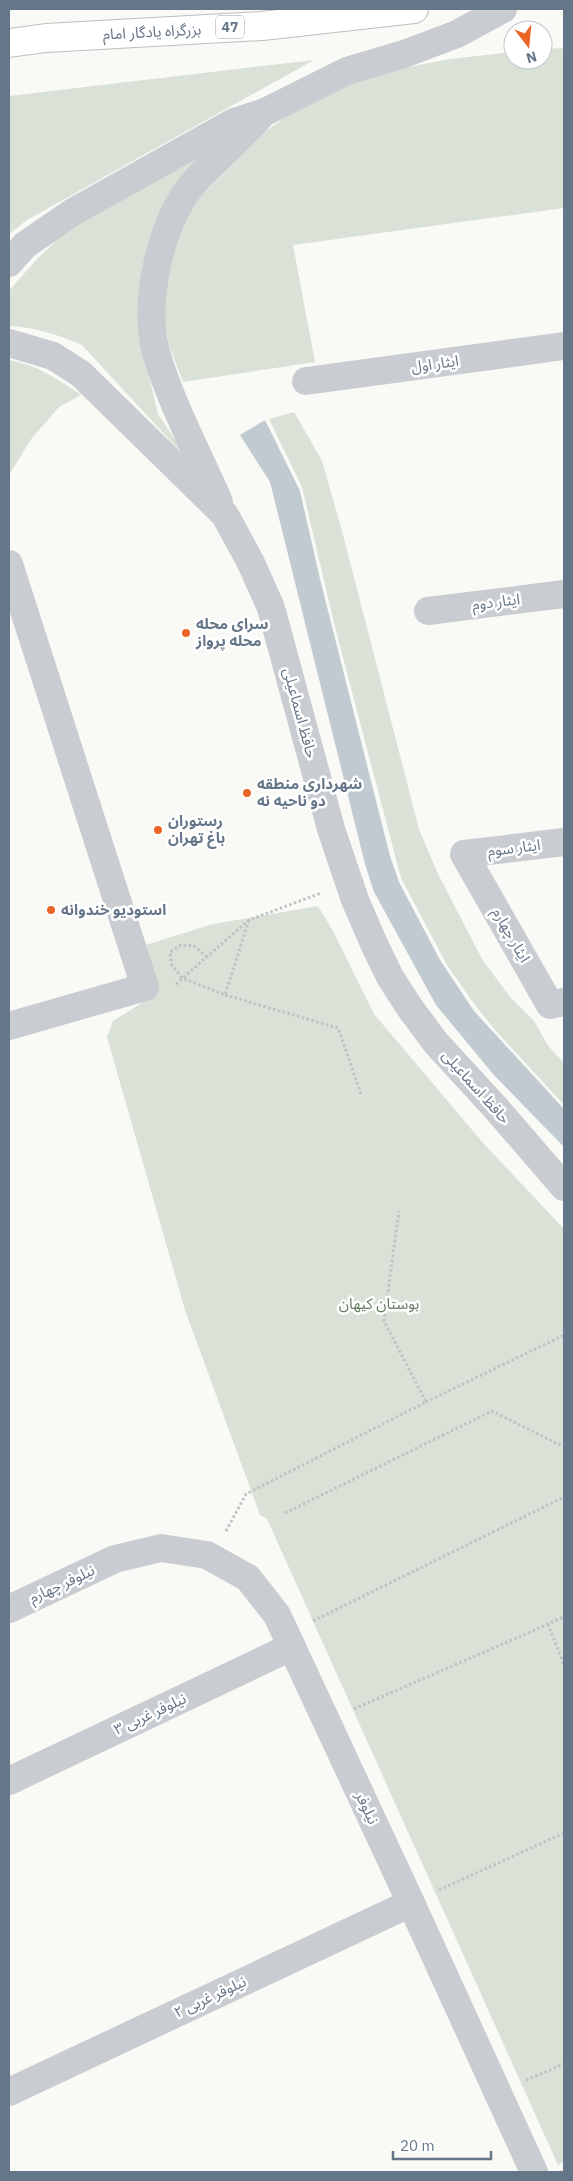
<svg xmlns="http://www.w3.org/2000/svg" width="573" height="2181" font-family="'IBM Plex Sans','Noto Sans Arabic',sans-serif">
  <rect width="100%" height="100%" fill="#f9f9f6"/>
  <g fill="#dae1d7">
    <polygon points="564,48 564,208 293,245 315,362 183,382 169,345 164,319 169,261 184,212 246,145 293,112 356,81 398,69 450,59 513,52 513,60 543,60 543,49"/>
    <polygon points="314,60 27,220 9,234 9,96"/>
    <path d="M 231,138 L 196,167 L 146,363 L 158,414 L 190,462 L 82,345 C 58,335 35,327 9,326 L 9,291 L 37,259 L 64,233 Z"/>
    <path d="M 9,360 C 37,365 58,379 81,395 L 59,407 L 32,438 L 9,475 Z"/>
    <polygon points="294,412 322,461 342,531 419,829 437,872 482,959 510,997 534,1021 549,1047 564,1063 564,1105 496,1031 475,1005 447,965 401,878 336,631 302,487 269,419"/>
    <polygon points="318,906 334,933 374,1014 484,1144 564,1229 564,2162 558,2165 267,1519 260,1515 185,1310 107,1037 113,1021 153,996 139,947 213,924"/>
  </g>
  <polygon fill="#c1cad0" points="265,420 300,491 320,579 390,856 399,882 440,960 474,1011 564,1109 564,1147 493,1074 436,1005 374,892 365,864 270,482 240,435"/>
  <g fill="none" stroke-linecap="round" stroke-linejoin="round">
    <g stroke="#bbbec2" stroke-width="30">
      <polyline id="trunk" points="9,43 46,38 262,26 414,9"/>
    </g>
    <g stroke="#c0c3c5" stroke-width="3" stroke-dasharray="2.5 2.5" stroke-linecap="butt">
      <polyline points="207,957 194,946 181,945 170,952 172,965 182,978 225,995 249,920"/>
      <polyline points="176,984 249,920 321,893"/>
      <polyline points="225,995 338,1028 361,1094"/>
      <polyline points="426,1402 564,1335"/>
      <polyline points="285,1513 492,1411 564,1447"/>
      <polyline points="226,1531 246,1494 426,1402 384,1321 399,1211"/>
      <polyline points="313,1621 564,1497"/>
      <polyline points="548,1624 564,1665"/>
      <polyline points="354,1709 564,1617"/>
      <polyline points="439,1890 564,1833"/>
      <polyline points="526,2080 564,2064"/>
    </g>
    <g stroke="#c9ccd0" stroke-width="28">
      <polyline points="306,381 564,346"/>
      <polyline points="9,564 145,987 9,1026"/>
      <polyline points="428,611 564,594"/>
      <polyline points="564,842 464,854 550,1005 564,1002"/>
      <polyline points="9,1609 115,1559 161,1548 207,1555 248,1578 277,1615 411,1903 534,2172"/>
      <polyline points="9,1781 291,1647"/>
      <polyline points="9,2092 411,1903"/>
    </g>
    <g stroke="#c9ccd0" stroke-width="28">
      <polyline points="9,263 25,245 73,212 234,122 265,112 347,71 404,54 457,34 503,9"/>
      <polyline points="9,343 53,356 81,374 225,515 251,563 271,608 331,829 355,900 375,946 390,977 410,1008 436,1043 494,1106 564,1187"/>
      <path d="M 219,502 C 198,453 171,404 156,352 C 143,303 160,225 191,186 C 197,178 205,171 212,164 C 228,149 243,134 258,119"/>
    </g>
    <use href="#trunk" stroke="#fff" stroke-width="28"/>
  </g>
  <g fill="#eb6524" stroke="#fff" stroke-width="2">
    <circle cx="186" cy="633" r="5"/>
    <circle cx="247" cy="793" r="5"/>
    <circle cx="158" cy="830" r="5"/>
    <circle cx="51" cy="910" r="5"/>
  </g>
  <g text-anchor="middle" stroke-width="5" stroke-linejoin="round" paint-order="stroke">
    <rect fill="#fff" stroke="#949fac" stroke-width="1" x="216" y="15.5" width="28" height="23" rx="4"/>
    <g font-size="14" font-weight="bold" fill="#667689">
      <text x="230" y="32">47</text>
    </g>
    <g font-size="15" fill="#667689" stroke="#fff">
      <text transform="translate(152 32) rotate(-3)" y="5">بزرگراه یادگار امام</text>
      <text transform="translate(435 364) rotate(-8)" y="5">ایثار اول</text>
      <text transform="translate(496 602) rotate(-7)" y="5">ایثار دوم</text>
      <text transform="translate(300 713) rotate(75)" y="5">حافظ اسماعیلی</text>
      <text transform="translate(514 848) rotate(-7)" y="5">ایثار سوم</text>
      <text transform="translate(511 935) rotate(60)" y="5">ایثار چهارم</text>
      <text transform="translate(476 1087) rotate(48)" y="5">حافظ اسماعیلی</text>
      <text transform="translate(62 1584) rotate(-25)" y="5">نیلوفر چهارم</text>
      <text transform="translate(150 1714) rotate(-25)" y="5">نیلوفر غربی ۳</text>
      <text transform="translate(367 1808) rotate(65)" y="5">نیلوفر</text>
      <text transform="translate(210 1997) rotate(-25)" y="5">نیلوفر غربی ۲</text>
    </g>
    <g font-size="15" font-weight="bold" fill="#667689" stroke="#fff" text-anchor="start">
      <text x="196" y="629">سرای محله<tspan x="196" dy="17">محله پرواز</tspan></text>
      <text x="257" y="789">شهرداری منطقه<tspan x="257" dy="17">دو ناحیه نه</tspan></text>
      <text x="168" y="826">رستوران<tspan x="168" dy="17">باغ تهران</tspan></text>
      <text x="61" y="915">استودیو خندوانه</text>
    </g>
    <g font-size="15" fill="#657a62" stroke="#fff">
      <text x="379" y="1309">بوستان کیهان</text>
    </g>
  </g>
  <rect width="573" height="2181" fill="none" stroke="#667689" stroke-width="20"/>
  <g transform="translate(528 45) rotate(164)"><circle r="24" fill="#ffffff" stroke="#c2c8d0"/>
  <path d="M0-4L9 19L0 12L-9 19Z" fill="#eb6524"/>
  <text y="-8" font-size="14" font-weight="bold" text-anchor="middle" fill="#667689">N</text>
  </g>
  <path d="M393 2151v8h98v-8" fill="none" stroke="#667689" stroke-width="2.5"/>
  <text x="400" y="2151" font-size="15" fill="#667689" stroke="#ffffff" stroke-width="4" paint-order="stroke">20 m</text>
</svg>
